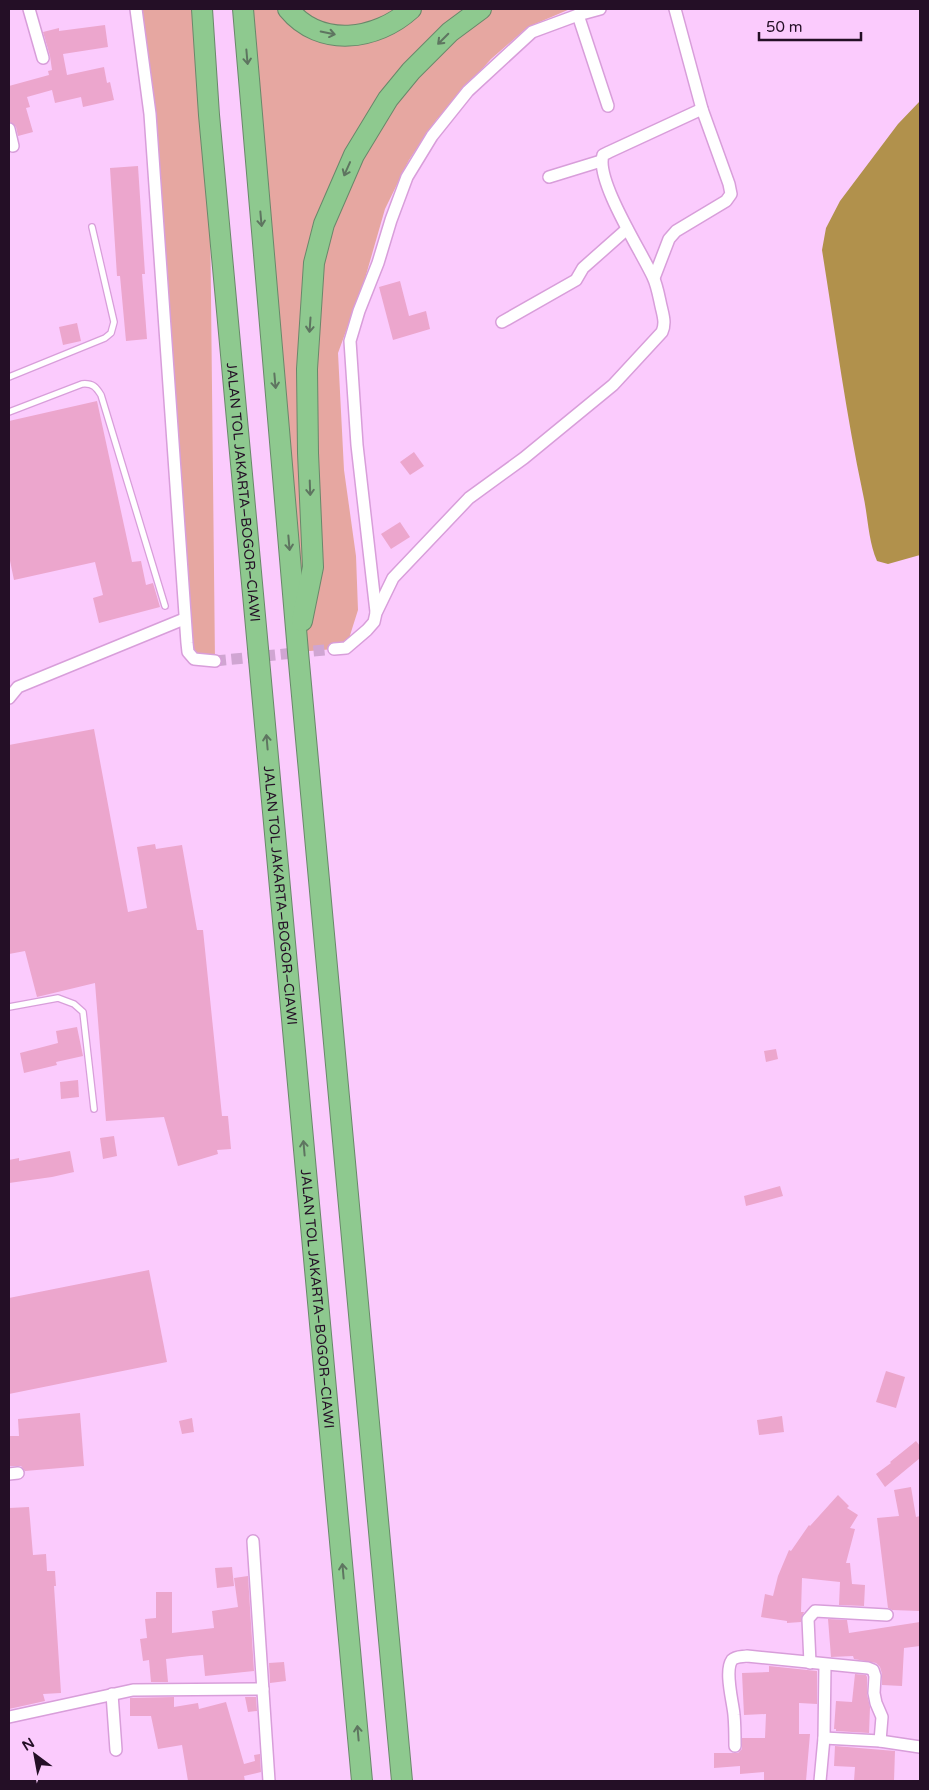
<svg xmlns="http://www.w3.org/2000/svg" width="929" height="1790" font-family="'Varela Round',sans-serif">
  <rect width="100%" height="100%" fill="#fbcbfd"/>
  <g fill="#e6a7a1">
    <polygon points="136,9 199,9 209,115 215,661 194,659 150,114"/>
    <polygon points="243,9 570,9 528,27 491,59 437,119 409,160 385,209 364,282 338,353 344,470 356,556 358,610 346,648 298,652"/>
  </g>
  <path fill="#b1914c" d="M 920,101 L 920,555 L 888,564 L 877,561 C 868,540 868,516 863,494 C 846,414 835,331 822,250 L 826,228 L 840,201 L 898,124 Z"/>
  <g fill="#eca6cd">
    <polygon points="105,25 108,47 63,54 67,75 104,67 107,83 110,82 114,100 83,107 81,97 55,103 52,90 27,97 30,107 26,108 33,132 18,136 16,127 10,122 9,116 9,86 49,75 48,71 52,70 50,56 43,32 59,28 59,31"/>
    <polygon points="138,166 145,274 142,274 147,339 126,341 120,276 117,276 110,168"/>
    <polygon points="400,281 409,316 426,311 430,329 393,340 379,287"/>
    <polygon points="77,323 81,341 63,345 59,327"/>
    <polygon points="97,401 132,562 141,561 146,585 153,583 160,607 99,623 93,598 103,595 95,562 14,580 9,556 9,421"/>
    <polygon points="414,452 424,466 410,475 400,462"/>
    <polygon points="400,522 410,537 391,549 381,534"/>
    <polygon points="94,729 128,912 147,908 137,847 155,844 156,849 182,845 197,930 203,930 222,1116 228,1116 231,1149 217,1150 218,1154 178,1166 164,1117 106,1121 95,983 37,997 25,951 9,954 9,745"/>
    <polygon points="77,1027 83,1056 56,1062 57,1065 24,1073 20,1053 58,1043 56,1031"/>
    <polygon points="776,1049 778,1059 766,1062 764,1051"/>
    <polygon points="78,1080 79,1097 61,1099 60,1082"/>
    <polygon points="114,1136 117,1156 103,1159 100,1138"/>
    <polygon points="70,1151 74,1172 52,1177 9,1183 9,1160 19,1158 19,1161"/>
    <polygon points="780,1186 783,1196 746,1206 744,1196"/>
    <polygon points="149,1270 167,1362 9,1394 9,1298"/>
    <polygon points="886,1371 905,1377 896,1408 876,1402"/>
    <polygon points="80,1413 84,1466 25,1471 21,1466 9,1466 9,1436 19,1436 18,1419"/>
    <polygon points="782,1416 784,1432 759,1435 757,1420"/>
    <polygon points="192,1418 194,1432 182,1434 179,1421"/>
    <polygon points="916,1441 920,1446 920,1458 885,1487 876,1474 891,1463 890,1462"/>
    <polygon points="911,1487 916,1517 920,1516 920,1611 892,1610 888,1608 877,1518 899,1516 894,1490"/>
    <polygon points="838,1495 849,1506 847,1508 858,1515 850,1528 855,1529 846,1563 850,1563 852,1584 865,1585 864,1606 839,1605 840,1582 802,1578 801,1612 804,1612 801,1619 801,1622 787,1623 787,1621 761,1617 765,1594 773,1596 778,1576 789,1550 791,1551 809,1525 810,1526"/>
    <polygon points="29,1507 33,1555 46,1554 47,1571 55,1571 56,1586 54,1586 61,1693 43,1694 45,1701 9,1709 9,1508"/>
    <polygon points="232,1567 234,1586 217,1588 215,1568"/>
    <polygon points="248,1576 254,1671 205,1676 203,1655 190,1656 166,1659 168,1682 151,1682 149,1660 143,1661 140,1639 147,1638 145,1619 156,1618 156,1592 172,1592 172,1633 214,1628 212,1611 238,1607 234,1578"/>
    <polygon points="828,1619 847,1620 849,1633 920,1622 920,1646 904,1648 902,1686 882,1685 882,1674 880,1667 876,1663 854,1659 853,1656 831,1657"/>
    <polygon points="284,1662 286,1681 270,1683 269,1663"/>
    <polygon points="769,1666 817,1671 817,1704 799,1703 799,1734 810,1734 806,1781 764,1781 764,1772 740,1774 740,1766 714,1768 714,1753 738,1753 742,1749 742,1738 765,1738 766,1714 744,1715 742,1673 769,1672"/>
    <polygon points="855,1674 866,1675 867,1677 867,1694 870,1707 869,1733 836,1731 836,1729 834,1729 836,1701 852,1702"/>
    <polygon points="174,1697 174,1707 198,1703 199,1709 226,1702 244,1764 255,1761 254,1755 260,1754 261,1772 244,1776 245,1781 188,1781 182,1745 158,1749 151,1716 130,1716 130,1698"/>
    <polygon points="245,1697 256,1697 257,1711 248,1712"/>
    <polygon points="835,1746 895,1751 894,1781 854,1781 855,1767 834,1766"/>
  </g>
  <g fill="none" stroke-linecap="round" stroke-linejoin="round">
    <polyline stroke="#d0a5d2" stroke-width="11" stroke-dasharray="11 5.5" stroke-linecap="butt" points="215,661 334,649"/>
    <g stroke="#d89eda" stroke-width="8">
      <g id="lane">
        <polyline points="9,377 105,338 111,333 114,322 92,227"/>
        <path d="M 9,412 L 82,384 C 93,383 96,387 101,395 L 165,606"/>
        <polyline points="9,1007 58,998 74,1004 83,1012 94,1109"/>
      </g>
    </g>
    <g stroke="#d89eda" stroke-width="14">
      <g id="street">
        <polyline points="29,9 43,58"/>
        <polyline points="136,9 150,114 187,643 188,652 194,659 215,661"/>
        <polyline points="578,15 608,106"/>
        <polyline points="9,129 13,146"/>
        <polyline points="549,177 601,161"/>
        <polyline points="654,278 669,239 676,231 726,201 731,194 729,184 702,109 675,9"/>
        <polyline points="502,322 576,280 583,268 627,229"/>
        <polyline points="376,612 357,445 350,341 359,311 378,263 391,220 407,177 432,136 468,91 532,32 578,15 600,9"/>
        <path d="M 334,649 L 346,648 L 367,630 L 374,622 L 376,613 L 393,578 L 469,498 L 524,458 L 613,385 L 662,332 C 666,323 663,315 661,306 C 659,297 657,285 653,277 C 641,251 595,180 603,155 L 609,152 L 702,109"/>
        <polyline points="9,698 18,687 184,619"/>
        <polyline points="9,1474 18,1473"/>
        <polyline points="253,1541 269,1781"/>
        <polyline points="810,1663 808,1619 815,1611 887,1615"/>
        <polyline points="112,1694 116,1750"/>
        <polyline points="9,1717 133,1690 263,1689"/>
        <polyline points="824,1738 880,1741 920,1747"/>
        <path d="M 735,1746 C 735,1736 735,1725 734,1715 C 733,1702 724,1671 732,1660 C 736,1656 742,1657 747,1656 L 868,1668 L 873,1670 L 875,1676 L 874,1693 L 876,1703 L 882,1717 L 880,1741"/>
        <polyline points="820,1781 824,1738 825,1665"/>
      </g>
    </g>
    <g stroke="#69886a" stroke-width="22">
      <g id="highway">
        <path id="s1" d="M 202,9 L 209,115 L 362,1781"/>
        <polyline points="243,9 298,652 402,1781"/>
        <path d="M 288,9 C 320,48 376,41 411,9"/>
        <polyline points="302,621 313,567 308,453 307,369 314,263 324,224 354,155 388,99 411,71 450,32 481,9"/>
      </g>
    </g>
    <use href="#lane" stroke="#fff" stroke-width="5.5"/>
    <use href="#street" stroke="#fff" stroke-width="11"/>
    <use href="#highway" stroke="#8ec98f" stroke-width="20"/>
  </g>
  <defs><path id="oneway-shaft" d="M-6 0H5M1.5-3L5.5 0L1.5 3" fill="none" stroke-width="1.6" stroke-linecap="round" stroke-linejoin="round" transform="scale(1.25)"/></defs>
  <g stroke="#5e7560">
    <use href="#oneway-shaft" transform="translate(328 33) rotate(12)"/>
    <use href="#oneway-shaft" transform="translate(443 39) rotate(135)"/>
    <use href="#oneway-shaft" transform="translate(247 57) rotate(85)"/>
    <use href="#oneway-shaft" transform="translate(347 169) rotate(114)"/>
    <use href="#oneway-shaft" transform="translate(261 219) rotate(85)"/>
    <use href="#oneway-shaft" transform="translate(310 325) rotate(94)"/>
    <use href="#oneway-shaft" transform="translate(275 381) rotate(85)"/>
    <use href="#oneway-shaft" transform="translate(310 488) rotate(88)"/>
    <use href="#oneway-shaft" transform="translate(289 543) rotate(85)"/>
    <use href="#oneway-shaft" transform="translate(267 742) rotate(-95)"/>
    <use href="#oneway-shaft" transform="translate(304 1148) rotate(-95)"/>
    <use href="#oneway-shaft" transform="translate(343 1571) rotate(-95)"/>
    <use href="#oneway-shaft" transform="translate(358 1733) rotate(-95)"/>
  </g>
  <g text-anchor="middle" stroke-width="5" stroke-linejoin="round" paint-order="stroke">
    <g font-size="14" fill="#240f26" stroke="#fbcbfd">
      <text dy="5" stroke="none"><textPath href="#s1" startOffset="485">JALAN TOL JAKARTA–BOGOR–CIAWI</textPath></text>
      <text dy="5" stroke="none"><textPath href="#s1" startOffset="890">JALAN TOL JAKARTA–BOGOR–CIAWI</textPath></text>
      <text dy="5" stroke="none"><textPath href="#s1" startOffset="1295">JALAN TOL JAKARTA–BOGOR–CIAWI</textPath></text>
    </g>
  </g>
  <rect width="929" height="1790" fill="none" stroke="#240f26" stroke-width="20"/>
  <g transform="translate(35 1755) rotate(328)" stroke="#fbcbfd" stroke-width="4" paint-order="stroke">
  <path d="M0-4L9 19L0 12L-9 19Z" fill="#240f26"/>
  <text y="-8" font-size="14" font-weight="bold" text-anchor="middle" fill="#240f26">N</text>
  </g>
  <path d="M759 32v8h102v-8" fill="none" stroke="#240f26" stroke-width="2.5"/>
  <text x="766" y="32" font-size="15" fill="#240f26" stroke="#fbcbfd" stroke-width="4" paint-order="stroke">50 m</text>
</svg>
